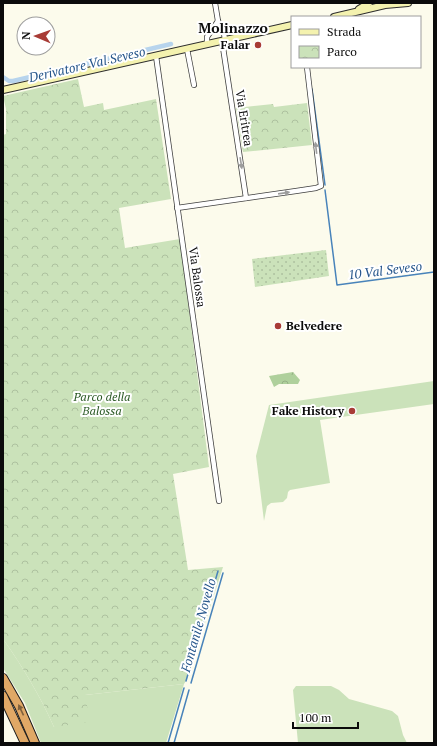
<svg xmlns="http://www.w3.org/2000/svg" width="437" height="746" font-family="'PT Serif',serif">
  <defs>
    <pattern id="forest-crowns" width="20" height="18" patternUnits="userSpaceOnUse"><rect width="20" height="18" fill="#afd09c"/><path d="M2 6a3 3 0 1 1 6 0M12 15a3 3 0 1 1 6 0" fill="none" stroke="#95b185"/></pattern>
    <pattern id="park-crowns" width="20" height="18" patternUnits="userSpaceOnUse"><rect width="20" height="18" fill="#cbe2ba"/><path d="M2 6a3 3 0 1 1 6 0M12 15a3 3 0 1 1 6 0" fill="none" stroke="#adc19f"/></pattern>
    <pattern id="garden-dots" width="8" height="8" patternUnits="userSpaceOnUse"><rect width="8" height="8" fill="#cbe2ba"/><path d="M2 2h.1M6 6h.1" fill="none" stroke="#adc19f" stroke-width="1.8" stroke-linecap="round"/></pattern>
  </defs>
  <rect width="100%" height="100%" fill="#fcfbec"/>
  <g fill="#cbe2ba">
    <polygon points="434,381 434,404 320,420 330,483 290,490 288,492 287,498 283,502 271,503 267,506 264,521 256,456 269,405"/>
    <path d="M 3,639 C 23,667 40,696 54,727 L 85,695 L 184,684 L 166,743 L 41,743 L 25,703 L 3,668 Z"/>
    <polygon points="296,686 331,686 339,690 349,699 392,711 398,716 403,735 407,743 298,743 293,690"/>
  </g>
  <polygon fill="url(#forest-crowns)" points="293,372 300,380 298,384 279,384 274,387 269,376"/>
  <g fill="url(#park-crowns)">
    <path d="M 78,79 L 84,107 L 103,103 L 104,110 L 156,99 L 171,199 L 119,208 L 125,248 L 180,239 L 209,467 L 173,474 L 188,570 L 223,567 L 187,679 L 184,684 L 85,695 L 90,722 L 54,727 C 40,696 23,667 3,639 L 3,135 L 6,134 L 6,109 L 3,96 Z"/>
    <polygon points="307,103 312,145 243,152 236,108 273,104 274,107"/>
  </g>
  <polygon fill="url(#garden-dots)" points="326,250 329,276 255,287 252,259"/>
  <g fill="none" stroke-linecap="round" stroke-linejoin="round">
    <g stroke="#4883ba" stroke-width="1.5">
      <polyline points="312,89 325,185"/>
      <polyline points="325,190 337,285 434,272"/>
      <polyline points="186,681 218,571"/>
      <polyline points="191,683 223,573"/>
      <polyline points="168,743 184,688"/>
      <polyline points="174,743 189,690"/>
    </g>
    <polyline stroke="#b7d4ed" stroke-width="4.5" points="3,77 9,81 13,81 171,44"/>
    <g stroke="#3e3e3e" stroke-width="6">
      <g id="minor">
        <polyline points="215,3 218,21 224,33 225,40"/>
        <polyline points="222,41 246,198"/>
        <polyline points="207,44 207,37 218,21"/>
        <polyline points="187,49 194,85"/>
        <polyline points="156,56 219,501"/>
        <polyline points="177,208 296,191 316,188 321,186 307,67"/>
      </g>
    </g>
    <g stroke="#2d2d2d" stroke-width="8">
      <g id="secondary">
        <polyline points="359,9 369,3"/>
        <polyline points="334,17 385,5 408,3"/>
        <polyline points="3,90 292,25"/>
      </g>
    </g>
    <g stroke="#1c1c1c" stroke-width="10">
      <g id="motorway">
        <polyline points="3,678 19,706 35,743"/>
        <polyline points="3,696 25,743"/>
      </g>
    </g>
    <use href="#minor" stroke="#fff" stroke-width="4.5"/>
    <use href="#secondary" stroke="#f4f2af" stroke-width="6"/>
    <use href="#motorway" stroke="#e0a866" stroke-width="8"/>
  </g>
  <defs><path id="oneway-solid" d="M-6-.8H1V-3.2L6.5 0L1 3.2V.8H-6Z"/></defs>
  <g fill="#9d9d9d">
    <use href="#oneway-solid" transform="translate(316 148) rotate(-97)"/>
    <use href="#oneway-solid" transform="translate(241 163) rotate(81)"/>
    <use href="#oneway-solid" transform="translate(284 193) rotate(-8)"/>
  </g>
  <use fill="#80613d" href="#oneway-solid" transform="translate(21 710) rotate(-115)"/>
  <g fill="#a83b36" stroke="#fff" stroke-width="1.5">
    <circle cx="258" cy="45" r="4"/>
    <circle cx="278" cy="326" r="4"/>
    <circle cx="352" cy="411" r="4"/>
  </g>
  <g text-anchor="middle" stroke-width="4" stroke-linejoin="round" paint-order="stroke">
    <g font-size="12" font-weight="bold" fill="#0b0b0b" stroke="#fff" text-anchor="end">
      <text x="250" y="49">Falar</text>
      <text x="286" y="330" text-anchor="start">Belvedere</text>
      <text x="344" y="415">Fake History</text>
    </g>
    <g font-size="12" fill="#0b0b0b" stroke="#fff">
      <text transform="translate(244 118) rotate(81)" y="4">Via Eritrea</text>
      <text transform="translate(197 277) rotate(82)" y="4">Via Balossa</text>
    </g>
    <g font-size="12" font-style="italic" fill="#2b5925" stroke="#fff">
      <text x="102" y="401">Parco della<tspan x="102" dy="14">Balossa</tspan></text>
    </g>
    <g font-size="13" font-style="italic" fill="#26568b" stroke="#fff">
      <text transform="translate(87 64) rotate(-13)" y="5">Derivatore Val Seveso</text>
      <text transform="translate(385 270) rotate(-7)" y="5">10 Val Seveso</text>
      <text transform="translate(198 625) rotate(-74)" y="5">Fontanile Novello</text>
    </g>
    <g font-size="14" font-weight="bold" fill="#0b0b0b" stroke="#fff">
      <text x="233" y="33">Molinazzo</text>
    </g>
  </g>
  <rect width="437" height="746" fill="none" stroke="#0b0b0b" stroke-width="8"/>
  <rect x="291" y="16" width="130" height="52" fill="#ffffff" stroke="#9d9d9d"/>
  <rect x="299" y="29" width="20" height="6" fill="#f4f2af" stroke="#9d9d9d"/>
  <text x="327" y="36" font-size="12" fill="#0b0b0b">Strada</text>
  <rect x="299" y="46" width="20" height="12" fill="url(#park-crowns)" stroke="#9d9d9d"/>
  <text x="327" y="56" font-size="12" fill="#0b0b0b">Parco</text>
  <g transform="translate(36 36) rotate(272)"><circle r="19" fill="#ffffff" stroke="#9d9d9d"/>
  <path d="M0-3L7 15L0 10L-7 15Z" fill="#a83b36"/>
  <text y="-6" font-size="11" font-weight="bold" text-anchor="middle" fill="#0b0b0b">N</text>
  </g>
  <path d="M293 722v6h65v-6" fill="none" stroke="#0b0b0b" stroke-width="2"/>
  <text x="299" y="722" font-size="12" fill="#0b0b0b" stroke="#ffffff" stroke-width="3" paint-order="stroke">100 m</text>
</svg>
